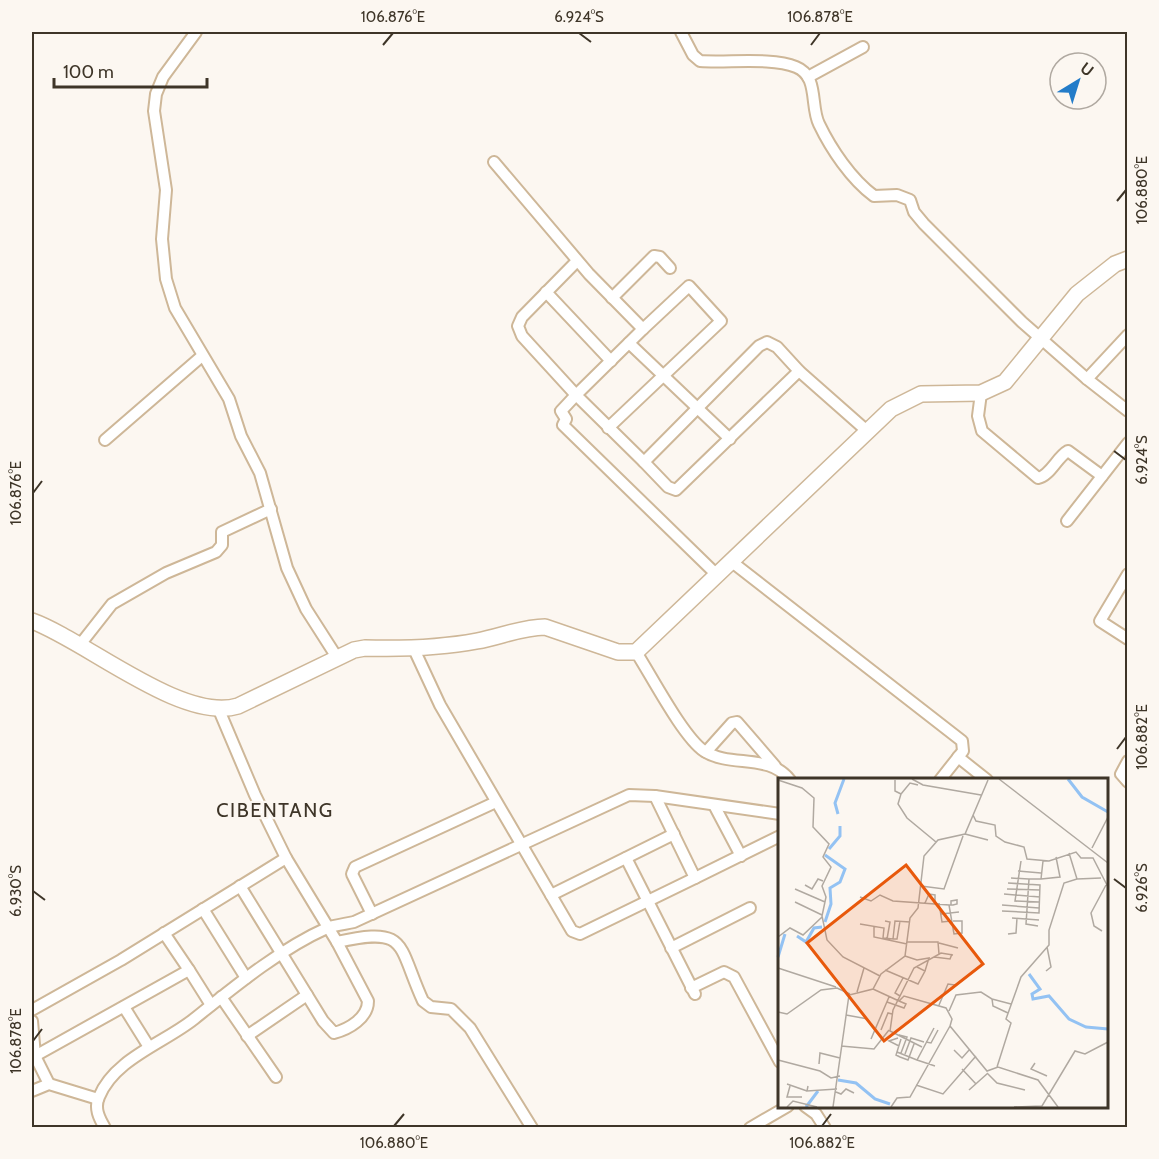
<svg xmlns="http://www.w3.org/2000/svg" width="1159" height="1159" font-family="Cabin,sans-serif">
  <rect width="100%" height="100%" fill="#fcf7f1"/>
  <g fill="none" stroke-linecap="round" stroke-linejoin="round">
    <g stroke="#ceb798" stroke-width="14">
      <g id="street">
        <polyline points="196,32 163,77 156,94 154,111 166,190 162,239 166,279 175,308 229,399 241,436 260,473 287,568 306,609 338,659"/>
        <path d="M 681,32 L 693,55 L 700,61 C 728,63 772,57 796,67 C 819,76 810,106 819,124 C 831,149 851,179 874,196 L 897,195 L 910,200 L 914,212 L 924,224 L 1022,322 L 1087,379 L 1128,411"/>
        <polyline points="808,77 863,47"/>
        <polyline points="494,162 589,274 643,329 576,395 644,462 759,346 767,342 777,347 799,371 867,431"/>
        <polyline points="577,261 522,317 518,326 522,336 576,395 561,411 566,419 563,425 717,575"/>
        <polyline points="546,292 611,361"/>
        <polyline points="612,298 654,256 660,257 670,268"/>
        <polyline points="629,343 730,439"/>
        <polyline points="1087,379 1128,335"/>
        <path d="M 981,393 L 978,416 L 982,431 L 1038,478 C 1050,476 1057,457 1068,451 L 1102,476"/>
        <polyline points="608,428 721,321 689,286 643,329"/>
        <polyline points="105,440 202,356"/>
        <polyline points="644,462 668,487 676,490 799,371"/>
        <polyline points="1067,521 1128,443"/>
        <polyline points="732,562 962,741 963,751 940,780"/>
        <polyline points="1128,574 1100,621 1128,639"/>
        <polyline points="79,646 112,604 166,573 216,552 222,545 222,532 271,509"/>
        <polyline points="413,647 440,705 572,931 580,934 695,878 655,796"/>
        <path d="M 636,652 C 651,675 683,737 704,751 C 731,768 769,753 790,780"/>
        <path d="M 219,710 L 255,795 L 286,858 L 337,942 C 409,926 397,944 423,1001 L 431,1007 L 451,1009 L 470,1028 L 532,1128"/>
        <polyline points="706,752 732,723 737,722 775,766"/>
        <polyline points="958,757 987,780"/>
        <polyline points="1128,761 1121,774 1128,782"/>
        <polyline points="714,805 741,856"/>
        <polyline points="626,858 695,994"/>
        <polyline points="695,878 780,836"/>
        <path d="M 240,886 L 323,1021 L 334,1033 C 349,1029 368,1018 368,1001 L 337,942"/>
        <polyline points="551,895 674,834"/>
        <polyline points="203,909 246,978"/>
        <polyline points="372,914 352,874 355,867 496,802"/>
        <polyline points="164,933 189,970"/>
        <polyline points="671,948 750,908"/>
        <polyline points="691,988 724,972 734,977 780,1062"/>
        <polyline points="221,997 276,1077"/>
        <polyline points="124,1007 149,1047"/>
        <polyline points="32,1010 121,960 286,858"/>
        <polyline points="32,1021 35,1056 49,1084"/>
        <polyline points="247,1036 307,995"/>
        <polyline points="35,1056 189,970 211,1005"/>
        <polyline points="32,1091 49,1084 98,1099"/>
        <polyline points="805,1106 816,1114 825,1128"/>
        <path d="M 105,1128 C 99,1118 94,1108 99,1097 C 114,1059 164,1043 194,1019 C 234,987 280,949 327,928 C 335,925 345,924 354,922 L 629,795 L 655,796 L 780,814"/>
        <polyline points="750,1128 788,1106"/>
      </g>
    </g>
    <g stroke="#ceb798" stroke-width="18">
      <path id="secondary" d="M 32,621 C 85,640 182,723 238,706 L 354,650 L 365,648 C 402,649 440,648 477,641 C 500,637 522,627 545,627 L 618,652 L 636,652 L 891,409 L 921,394 L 981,393 L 1005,382 L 1077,294 L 1115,264 L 1128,259"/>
    </g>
    <use href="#street" stroke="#fff" stroke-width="10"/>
    <use href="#secondary" stroke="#fff" stroke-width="15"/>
  </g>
  <path fill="none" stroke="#3e3528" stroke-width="2" d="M 579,33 L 591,42M 383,45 L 393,33M 811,45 L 820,33M 1117,201 L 1126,190M 1114,451 L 1126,460M 33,493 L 42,481M 1117,749 L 1126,737M 1114,879 L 1126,888M 33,891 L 45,900M 33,1041 L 42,1029M 394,1126 L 404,1114M 822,1126 L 831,1114"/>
  <g text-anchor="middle" stroke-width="4.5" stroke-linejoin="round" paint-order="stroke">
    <g font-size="20" letter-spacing="1.5" fill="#3e3528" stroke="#fcf7f1">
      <text x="275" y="817">CIBENTANG</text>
    </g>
  </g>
  <g transform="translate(778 778)">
    <rect width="330" height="330" fill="#fcf7f1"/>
    <path fill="none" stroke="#93c2f3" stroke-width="3" d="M 290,1 L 304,19 L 330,34M 60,36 L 57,25 L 66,1M 51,71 L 62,58 L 62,48M 47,144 L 53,126 L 52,110 L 62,104 L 67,91 L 47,77M 19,158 L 28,164 L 36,150 L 44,149M 0,179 L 7,156M 251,196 L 262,211 L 254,216 L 255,221 L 271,218 L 291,241 L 308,249 L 330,251M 60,302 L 78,305 L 97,321 L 112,326M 28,329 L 40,313"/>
    <path fill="none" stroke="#b0a9a1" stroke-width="1.5" d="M 134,1 L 145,7 L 203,17M 221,1 L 330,85M 0,2 L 24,10 L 36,20 L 35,49 L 51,66 L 45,79 L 53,89 L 44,108 L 48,119 L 44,138 L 49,162 L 65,179 L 102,198M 117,2 L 117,13 L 123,16 L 120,26 L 129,40 L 158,64M 123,16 L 132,5 L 140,7M 195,37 L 198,43 L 217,47 L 218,58 L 227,64 L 246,69 L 249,81 L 271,83 L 298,74 L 303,80 L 315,80 L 330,109M 187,56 L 210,62M 314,70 L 330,39M 243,83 L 237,123 L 261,124M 240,93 L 263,95M 233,100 L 251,101M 263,101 L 282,99 L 278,79M 299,101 L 323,100M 27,107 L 34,111 L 40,101 L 45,103M 143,108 L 166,111 L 185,58M 17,111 L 47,124M 229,111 L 262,112M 226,116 L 262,119M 82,119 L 93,123 L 102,117 L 115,123 L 171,127 L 176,156 L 184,155 L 184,143 L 175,143M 17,124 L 44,137M 147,125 L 151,116 L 157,117 L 157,125M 161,125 L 164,144 L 173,143M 171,127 L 175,127 L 179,126 L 179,122 L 173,123 L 173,127M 224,127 L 261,130M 224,133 L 261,135 L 262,107 L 230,105M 163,136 L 181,134M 234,140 L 261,142M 107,143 L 112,144 L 109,161M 82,146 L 106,150 L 105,160 L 115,161 L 117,143 L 132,144M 96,148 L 96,159 L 129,166M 260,148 L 248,146 L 251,101 L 263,101 L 265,83M 324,153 L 316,148 L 313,135 L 328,107M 230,156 L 238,155 L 239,140M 0,159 L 12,150 L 25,157 L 44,139M 115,161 L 119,161 L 122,143M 129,164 L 160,164 L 161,176M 161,165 L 180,170M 127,178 L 139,182 L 151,180 L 147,193M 156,179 L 172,181 L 174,176M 0,190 L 58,209M 107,192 L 140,206 L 147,193 L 139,189M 268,193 L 273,189 L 269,169M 95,211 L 121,223 L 126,218 L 168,230 L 174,241 L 172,248 L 209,293 L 220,289 L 260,302 L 280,329M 79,214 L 86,190M 122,218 L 117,215 L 125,200M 214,221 L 233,226M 109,224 L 126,230 L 128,226 L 121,223M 161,227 L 170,206 L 177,207M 171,233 L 178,217 L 203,214 L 214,221 L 215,228 L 230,235M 0,234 L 9,236 L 43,212 L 59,210 L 72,216M 68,237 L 90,241M 103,252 L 110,235 L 114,236M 121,257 L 129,259 L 123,275M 120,260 L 111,263 L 121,268M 93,261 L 111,219M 123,261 L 118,277 L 122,279 L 130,282 L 136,266M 148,264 L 153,265 L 160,252M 63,268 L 96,271 L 111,252M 144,269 L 112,253 L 115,232 L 136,190 L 163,175 L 175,177M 176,272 L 184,280 L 192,271M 119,274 L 139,282 L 156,250M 127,276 L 133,260 L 146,264M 0,282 L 42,293 L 53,300 L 62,298M 139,282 L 157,288M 257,285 L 253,291 L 269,298M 41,286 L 42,275 L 62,280M 219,289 L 233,245 L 228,241 L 243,199 L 271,167 L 271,152 L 286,105 L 299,101 L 291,75M 184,291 L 198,306M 210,296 L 219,305 L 247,312M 9,306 L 29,313M 138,307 L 165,316 L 198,278M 12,308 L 9,319 L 24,319M 30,308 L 29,313 L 59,311M 191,312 L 210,295M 58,314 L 63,316 L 68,311 L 76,315M 9,329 L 15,323 L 39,329M 55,329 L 71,217 L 95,211 L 103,196 L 127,178 L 132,140 L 140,130 L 146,78 L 160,62 L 187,56 L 210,2M 113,329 L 119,320 L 132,319 L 172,248M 236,329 L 264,328 L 297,273 L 307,276 L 330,264"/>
    <path fill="#e8590c" fill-opacity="0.15" stroke="#e8590c" stroke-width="3" d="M 128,87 L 205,186 L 106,263 L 29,165 Z"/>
    <rect width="330" height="330" fill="none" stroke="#3e3528" stroke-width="3"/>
  </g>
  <rect width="1159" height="1159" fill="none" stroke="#fcf7f1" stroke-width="66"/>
  <g transform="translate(1078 81) rotate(38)"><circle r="28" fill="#fcf7f1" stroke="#b0a9a1" stroke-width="1.5"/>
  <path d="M0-4.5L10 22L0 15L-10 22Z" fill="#237cc9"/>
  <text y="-9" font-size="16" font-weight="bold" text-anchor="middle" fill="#3e3528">U</text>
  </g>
  <path d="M54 78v9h153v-9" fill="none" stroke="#3e3528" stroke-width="3"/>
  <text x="63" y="78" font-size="18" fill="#3e3528" stroke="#fcf7f1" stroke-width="4.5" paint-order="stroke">100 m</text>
  <rect x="33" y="33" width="1093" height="1093" fill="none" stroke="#3e3528" stroke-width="2"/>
  <g font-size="15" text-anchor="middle" fill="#3e3528">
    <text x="393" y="22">106.876°E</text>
    <text x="579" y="22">6.924°S</text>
    <text x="820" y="22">106.878°E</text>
    <text transform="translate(1142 190) rotate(-90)" y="5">106.880°E</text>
    <text transform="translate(1142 460) rotate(-90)" y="5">6.924°S</text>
    <text transform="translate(16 493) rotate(-90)" y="5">106.876°E</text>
    <text transform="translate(1142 737) rotate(-90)" y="5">106.882°E</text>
    <text transform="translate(1142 888) rotate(-90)" y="5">6.926°S</text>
    <text transform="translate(16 891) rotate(-90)" y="5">6.930°S</text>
    <text transform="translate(16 1041) rotate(-90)" y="5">106.878°E</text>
    <text x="394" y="1148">106.880°E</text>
    <text x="822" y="1148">106.882°E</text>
  </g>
</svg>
